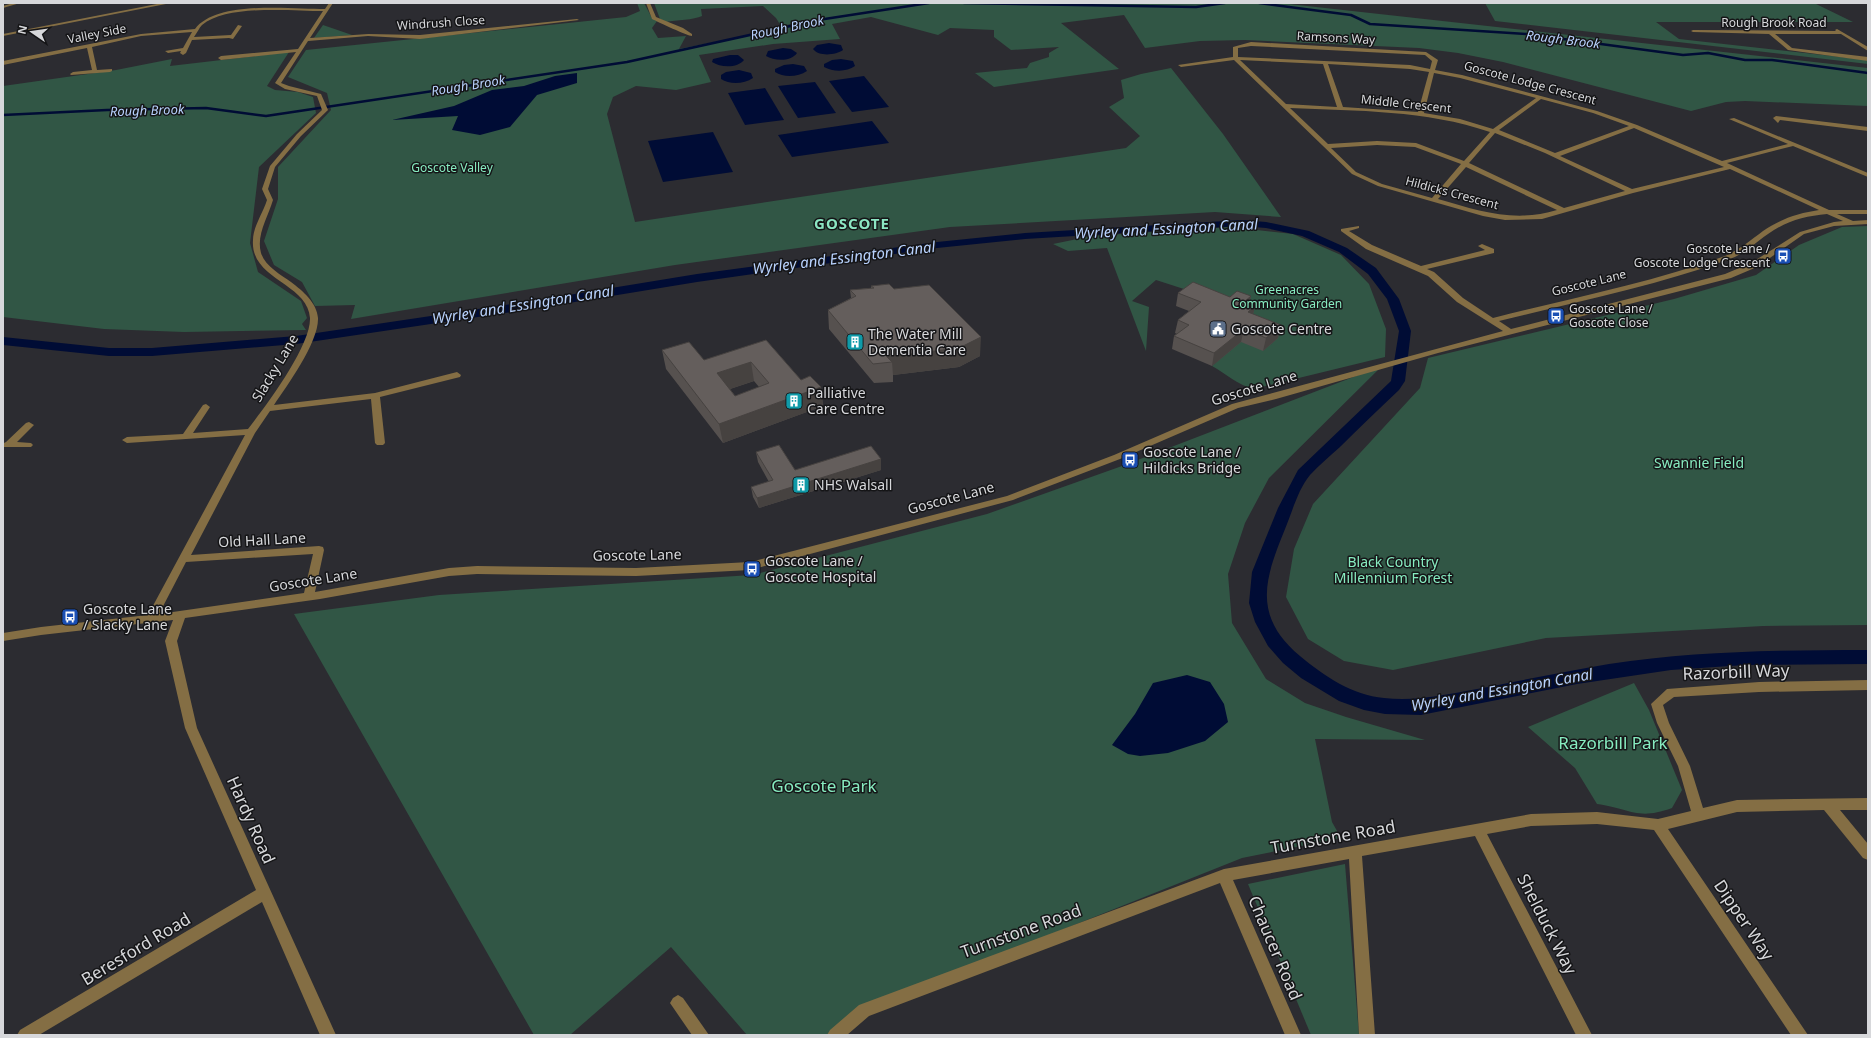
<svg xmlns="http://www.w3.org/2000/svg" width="1871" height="1038" font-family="'Noto Sans',sans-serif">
  <rect width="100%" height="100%" fill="#2c2c31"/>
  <g fill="#315645">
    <path d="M 637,3 L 644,3 L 652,18 L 657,21 L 652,28 L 658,38 L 686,36 L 679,49 L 809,23 L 806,21 L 781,26 L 776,18 L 763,6 L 701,9 L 702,16 C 694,20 676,20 666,22 L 660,19 L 654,3 L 1280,3 L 1868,68 L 1868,106 L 1745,101 L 1726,102 L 1691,111 L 1503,62 L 1458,53 L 1419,48 L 1245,40 L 1200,41 L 1145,48 L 1124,15 L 1061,23 L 1119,69 L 994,87 L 975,73 L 1027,68 L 1030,63 L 1049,57 L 1049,53 L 1059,47 L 1011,50 L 994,37 L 994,30 L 950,28 L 938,35 L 871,17 L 832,24 L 840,39 L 773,44 L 699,55 L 711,82 L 676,90 L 636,86 L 613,97 L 607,114 L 635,222 L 1126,148 L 1140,136 L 1109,107 L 1124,98 L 1121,80 L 1141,74 L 1171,68 L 1223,134 L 1281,217 L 1215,212 L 950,227 L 675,265 L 351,319 L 355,305 L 315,306 L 302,282 L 274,265 L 264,241 L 278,199 L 278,167 L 331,110 L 327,93 L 288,77 L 306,50 L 626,17 L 640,11 Z"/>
    <polygon points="1485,3 1814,3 1853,22 1656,22 1679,39 1868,60 1868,64 1495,21"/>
    <polygon points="323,25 352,35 314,38"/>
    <polygon points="289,52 267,86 275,90 298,92 313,97 316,113 259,167 250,243 258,272 301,301 307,318 302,324 306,330 184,332 104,329 3,317 3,86 116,70 172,59 170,66"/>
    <polygon points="1868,226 1868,625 1763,626 1546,638 1393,670 1344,661 1308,639 1286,597 1294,549 1313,504 1420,388 1428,358 1674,299 1756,275 1799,245 1842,227"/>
    <path d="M 1230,227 L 1293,234 L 1341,255 L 1369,284 L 1386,329 L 1385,357 L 1253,389 C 1237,384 1226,374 1212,366 L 1227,353 L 1187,290 L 1156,280 L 1132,301 L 1149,307 L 1146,351 L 1107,248 L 1068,251 L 1053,244 L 1092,236 Z"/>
    <polygon points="1382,366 1269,478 1245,523 1228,574 1232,623 1266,679 1305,703 1346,717 1425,740 1315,739 1332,822 1341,838 1242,858 864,1009 834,1035 747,1035 671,947 570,1035 534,1035 294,614 439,595 752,575 987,514 1122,466"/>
    <path d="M 1634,683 L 1649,710 L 1682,790 L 1672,808 C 1637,821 1629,808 1597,804 L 1575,768 L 1528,727 Z"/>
    <polygon points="1345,864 1359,1035 1311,1035 1248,884"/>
  </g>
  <g fill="#000c35">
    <path d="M 829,43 L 841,45 L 843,50 C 836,55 819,57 813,49 L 817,45 Z"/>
    <path d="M 783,48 L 791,49 L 797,53 C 791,62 774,61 766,56 L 768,51 Z"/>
    <path d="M 730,55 L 738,55 L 744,60 C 738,68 721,68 712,62 L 713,59 Z"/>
    <path d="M 841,59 L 853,61 L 855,66 C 847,72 833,72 824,67 L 824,64 L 832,60 Z"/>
    <path d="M 793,64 L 804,66 L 807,71 C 798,77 784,78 775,72 L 775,69 L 784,65 Z"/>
    <path d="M 739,70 L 751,73 L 753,78 C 744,84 730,85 721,79 L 721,75 L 726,72 Z"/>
    <polygon points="577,73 577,83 537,95 510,127 480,135 452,130 458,116 392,120 454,106 492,90 524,86 555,76"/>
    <polygon points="864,76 889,107 852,112 829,81"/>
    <polygon points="815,82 836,113 798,118 778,86"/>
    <polygon points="765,88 784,120 745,125 728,93"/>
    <polygon points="872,121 889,143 792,157 778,135"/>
    <polygon points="713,132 733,172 663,182 648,141"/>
    <polygon points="1187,675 1210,682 1224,704 1228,722 1205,741 1168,753 1140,756 1128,754 1112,745 1135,714 1153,683"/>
  </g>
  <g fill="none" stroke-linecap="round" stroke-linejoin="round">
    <g stroke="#000c35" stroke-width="2.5">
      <polyline points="964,3 1196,7 1225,3"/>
      <polyline points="1259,3 1351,15 1370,24 1526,34 1683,55 1708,53 1745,60 1772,60 1868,73"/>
      <polyline points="3,115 107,110 206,108 266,116 627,62 818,20 929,3"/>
    </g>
    <path fill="#000c35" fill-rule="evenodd" d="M 1242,220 L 1266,222 L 1309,231 L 1347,248 L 1376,268 L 1399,299 L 1411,331 L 1405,381 L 1399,390 C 1379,409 1359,428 1340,447 C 1330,456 1319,465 1310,475 C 1299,488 1293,509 1287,524 C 1266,576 1250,614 1300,656 C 1324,676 1352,695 1384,698 C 1419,702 1453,693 1488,687 C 1528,679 1568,671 1609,664 C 1695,651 1781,650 1868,650 L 1868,664 L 1745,665 L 1671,670 L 1577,684 L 1421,715 L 1385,714 L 1364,710 L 1339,701 L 1301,678 L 1283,663 L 1268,646 L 1255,622 L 1249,603 L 1252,572 L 1278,508 L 1298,470 L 1391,381 L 1399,331 L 1387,299 L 1368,274 L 1339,252 L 1302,236 L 1266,228 L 1242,226 L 1025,239 L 937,248 L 697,282 L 532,309 L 296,344 L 152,356 L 109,356 L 3,345 L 3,337 L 109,348 L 152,348 L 296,336 L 532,301 L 697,274 L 937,242 L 1025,233 Z"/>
    <g fill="#846e44" fill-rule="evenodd">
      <polygon points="13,3 20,3 3,8 3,6"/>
      <polygon points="162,3 171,3 3,36 3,34"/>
      <path d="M 329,3 L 333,3 L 310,38 L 368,34 L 420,35 L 577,19 L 579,20 L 420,39 L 368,36 L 308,41 L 281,83 L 289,86 L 321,94 L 328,110 L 301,136 L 275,167 L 268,189 L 273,200 C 268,217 256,235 261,253 C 265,266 281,275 291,282 C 303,291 317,303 318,318 C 319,342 287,386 274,405 L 375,393 L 457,372 L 461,375 L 460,377 L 380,397 L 385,443 L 383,445 L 377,445 L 375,443 L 371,399 L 270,411 L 255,433 L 191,555 L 319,546 L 323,547 L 324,550 L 315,592 L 449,568 L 477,566 L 636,568 L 750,562 L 1007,496 L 1114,455 L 1232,404 L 1503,331 L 1457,302 L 1428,276 L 1366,249 L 1341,231 L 1341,229 L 1359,226 L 1359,228 L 1349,231 L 1372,245 L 1421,266 L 1485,250 L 1478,246 L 1482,244 L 1494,249 L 1494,253 L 1427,269 L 1434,272 L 1463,298 L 1493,318 C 1571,298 1650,283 1725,256 C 1739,250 1751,240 1763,231 C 1780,219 1799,213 1819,210 L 1730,169 L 1633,193 L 1542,219 L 1505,220 L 1483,216 L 1378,186 L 1352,174 L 1234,60 L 1181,67 L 1178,65 L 1233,57 L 1233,47 L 1251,42 L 1426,52 L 1438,60 L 1435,70 L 1462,75 L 1597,111 L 1637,125 L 1722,161 L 1788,144 L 1729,119 L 1734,118 L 1868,173 L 1868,177 L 1793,146 L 1727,163 L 1829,210 L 1868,210 L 1868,214 L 1837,214 L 1853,221 L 1868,220 L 1868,224 L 1834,226 L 1804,234 L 1757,267 L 1731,278 L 1438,353 L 1276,399 L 1238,408 L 1120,459 L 1013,500 L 750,570 L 636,576 L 477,574 L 449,576 L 320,599 L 185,618 L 177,641 L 197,728 L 336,1035 L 320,1035 L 262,902 L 39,1035 L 17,1035 L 20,1030 L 256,890 L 185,728 L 165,641 L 173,620 L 41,635 L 3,641 L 3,633 L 41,627 L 148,615 L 245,435 L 127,443 L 122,440 L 127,437 L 183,434 L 203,405 L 206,404 L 210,407 L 193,433 L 248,429 C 265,407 311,346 310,318 C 308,283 250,280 253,240 C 253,227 263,213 267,200 L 262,189 L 270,166 L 297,134 L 322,110 L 317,96 L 285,89 L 275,83 L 296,52 L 221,60 L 218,58 L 221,56 L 298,49 L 323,11 C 292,11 227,4 202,25 C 199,28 197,33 194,37 L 231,35 L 238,25 L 242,26 L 233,39 L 229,38 L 192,40 L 186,53 L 183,55 L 180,53 L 181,51 L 168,53 L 165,51 L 183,48 L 192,32 L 141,36 L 92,47 L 97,70 L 112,69 L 112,71 L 110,72 L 71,75 L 70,74 L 73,72 L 92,70 L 87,48 L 3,65 L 3,61 L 141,34 L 195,29 C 217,0 291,9 325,9 ZM 1251,46 L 1425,55 L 1432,61 L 1430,69 L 1410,65 L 1238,57 L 1238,48 ZM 1240,60 L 1323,64 L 1337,107 L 1286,104 ZM 1328,64 L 1410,69 L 1429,72 L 1418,112 L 1343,107 ZM 1434,73 L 1460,78 L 1536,98 L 1493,129 L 1460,119 L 1424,113 ZM 1541,99 L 1593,113 L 1629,126 L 1555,153 L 1499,130 ZM 1290,108 C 1357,111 1426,110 1490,132 L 1464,161 L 1416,143 L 1377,141 L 1328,144 ZM 1634,128 L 1724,167 L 1632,189 L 1560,156 ZM 1495,133 L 1545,153 L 1625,191 L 1564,208 L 1469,163 ZM 1377,145 L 1415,147 L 1461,164 L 1432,198 L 1382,184 L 1356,172 L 1331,148 ZM 1466,167 L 1557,210 C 1515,223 1479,211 1438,199 ZM 1827,214 L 1843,221 L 1834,222 L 1800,232 L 1751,263 L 1725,274 L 1511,329 L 1499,321 C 1576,302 1655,286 1730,259 C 1744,254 1755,243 1768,234 C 1786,221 1805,216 1827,214 ZM 313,554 L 304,593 L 159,614 L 186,562 Z"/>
      <path d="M 646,3 L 650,3 L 656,17 L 683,28 L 692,34 L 692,36 C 688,36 658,22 652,19 Z"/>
      <polygon points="1837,29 1868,47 1868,51 1841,34 1775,34 1792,48 1868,57 1868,61 1788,50 1769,34 1693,32 1691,31 1693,30 1836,31 1835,30"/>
      <polygon points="1776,116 1868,127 1868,131 1780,120 1778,123 1773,118"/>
      <polygon points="29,422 34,425 17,442 31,443 33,445 31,447 4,447 4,443 6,442 26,423"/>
      <polygon points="1868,680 1868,690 1759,692 1674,697 1663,705 1669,723 1690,766 1703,808 1737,800 1868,798 1868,810 1840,810 1868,844 1868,860 1863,858 1824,810 1737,812 1668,829 1808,1035 1791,1035 1654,830 1597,824 1531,826 1487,834 1592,1035 1576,1035 1475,836 1362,856 1375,1035 1359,1035 1349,859 1233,880 1301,1035 1285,1035 1220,883 869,1016 847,1035 827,1035 830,1030 859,1005 1224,869 1531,814 1597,812 1658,819 1691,811 1678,766 1657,723 1651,704 1667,689 1759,682"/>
      <polygon points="678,995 683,998 709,1035 692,1035 670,1003 673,998"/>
    </g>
  </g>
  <g fill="#56514f" fill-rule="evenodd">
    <polygon points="871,286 894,289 980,356 959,367 893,375 893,382 874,383 829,329 828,310 851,298 850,290 871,288"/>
    <polygon points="1178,293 1230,297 1251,296 1249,304 1255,306 1253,314 1281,325 1278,338 1263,351 1241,342 1212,366 1172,349 1174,336 1177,334 1175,333 1178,320 1189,311 1176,306"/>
    <path d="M 766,340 L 801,380 L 821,387 L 823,406 L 723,443 L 666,369 L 662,350 L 704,360 ZM 754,381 L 759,387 L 735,396 L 730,389 Z"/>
    <polygon points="756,452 795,470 881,459 881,470 759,508 753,497 751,487 769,482 758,462"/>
  </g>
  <g fill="#464240">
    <polygon points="1251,296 1248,309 1244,302"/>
    <polygon points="1255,306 1252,319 1248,312"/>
    <polygon points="1281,325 1278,338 1263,351 1266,338"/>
    <polygon points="1244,329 1241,342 1212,366 1214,353"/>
    <polygon points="981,337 980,356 959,367 893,375 892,362 887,357"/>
    <polygon points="751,362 754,381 721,392 717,373"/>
    <polygon points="821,387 823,406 723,443 719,424"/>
    <polygon points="881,459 881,470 759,508 757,498"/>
  </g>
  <g fill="#645e5c" stroke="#464240" fill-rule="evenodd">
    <polygon points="1193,282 1230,297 1237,291 1251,296 1244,302 1255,306 1248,312 1281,325 1266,338 1244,329 1214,353 1174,336 1189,325 1178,320 1201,302 1178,293"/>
    <polygon points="889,284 894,289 929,285 981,337 959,348 887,357 892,362 873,364 828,310 856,296 850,290 874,288 871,286"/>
    <path d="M 766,340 L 801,380 L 810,376 L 821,387 L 719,424 L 662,350 L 689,342 L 704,360 ZM 751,362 L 769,383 L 735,396 L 717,373 Z"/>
    <polygon points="779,445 795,470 871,446 881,459 757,498 751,487 773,480 756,452"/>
  </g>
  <defs>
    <g id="bus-square" transform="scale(0.9)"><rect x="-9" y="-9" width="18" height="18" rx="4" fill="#1a4fb4" stroke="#151517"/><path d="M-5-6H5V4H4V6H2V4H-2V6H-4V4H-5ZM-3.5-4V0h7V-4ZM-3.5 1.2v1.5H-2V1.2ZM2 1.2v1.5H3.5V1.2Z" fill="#fff"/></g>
    <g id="civic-square" transform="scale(0.9)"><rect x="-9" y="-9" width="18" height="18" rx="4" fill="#5c6f8a" stroke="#151517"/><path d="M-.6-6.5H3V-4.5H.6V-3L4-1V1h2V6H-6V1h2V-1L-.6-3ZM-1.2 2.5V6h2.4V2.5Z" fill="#fff"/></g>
    <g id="building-square" transform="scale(0.9)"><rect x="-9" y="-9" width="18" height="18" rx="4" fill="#0f9aa8" stroke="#151517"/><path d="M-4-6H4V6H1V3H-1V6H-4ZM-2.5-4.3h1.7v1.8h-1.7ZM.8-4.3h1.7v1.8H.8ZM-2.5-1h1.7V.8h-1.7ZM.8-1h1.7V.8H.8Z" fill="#fff"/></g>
  </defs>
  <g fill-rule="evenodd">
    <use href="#bus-square" x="1783" y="256"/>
    <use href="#bus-square" x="1556" y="316"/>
    <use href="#civic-square" x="1218" y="329"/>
    <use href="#building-square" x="855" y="342"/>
    <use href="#building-square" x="794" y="401"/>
    <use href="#bus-square" x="1130" y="460"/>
    <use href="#building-square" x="801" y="485"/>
    <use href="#bus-square" x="752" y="569"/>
    <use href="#bus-square" x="70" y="617"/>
  </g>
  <g text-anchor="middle" stroke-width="3" stroke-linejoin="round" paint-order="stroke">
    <g font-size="12" fill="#d7d8db" stroke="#151517">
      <text transform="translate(441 23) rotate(-4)" y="4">Windrush Close</text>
      <text x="1774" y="27">Rough Brook Road</text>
      <text transform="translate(97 34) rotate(-11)" y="4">Valley Side</text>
      <text transform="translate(1336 38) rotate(3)" y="4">Ramsons Way</text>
      <text transform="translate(1530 83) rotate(15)" y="4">Goscote Lodge Crescent</text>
      <text transform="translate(1406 104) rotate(6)" y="4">Middle Crescent</text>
      <text transform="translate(1452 193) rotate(15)" y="4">Hildicks Crescent</text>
      <text transform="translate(1589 283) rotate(-14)" y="4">Goscote Lane</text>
    </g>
    <g font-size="12" fill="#87ecc0" stroke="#151517">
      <text x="452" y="172">Goscote Valley</text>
      <text x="1287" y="294">Greenacres<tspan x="1287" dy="14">Community Garden</tspan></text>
    </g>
    <g font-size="12" fill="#d7d8db" stroke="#151517" text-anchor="end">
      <text x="1770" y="253">Goscote Lane /<tspan x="1770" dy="14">Goscote Lodge Crescent</tspan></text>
      <text x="1569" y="313" text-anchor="start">Goscote Lane /<tspan x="1569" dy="14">Goscote Close</tspan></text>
    </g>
    <g font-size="13" font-style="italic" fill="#b8d2fe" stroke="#151517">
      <text transform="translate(787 27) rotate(-12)" y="5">Rough Brook</text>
      <text transform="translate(1563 39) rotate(7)" y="5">Rough Brook</text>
      <text transform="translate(468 85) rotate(-9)" y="5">Rough Brook</text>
      <text transform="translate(147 110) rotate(-2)" y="5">Rough Brook</text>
    </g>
    <g font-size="14" fill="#d7d8db" stroke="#151517" text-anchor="start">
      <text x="1231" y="334">Goscote Centre</text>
      <text x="868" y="339">The Water Mill<tspan x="868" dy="16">Dementia Care</tspan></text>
      <text x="807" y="398">Palliative<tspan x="807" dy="16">Care Centre</tspan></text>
      <text x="1143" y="457">Goscote Lane /<tspan x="1143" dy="16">Hildicks Bridge</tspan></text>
      <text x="814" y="490">NHS Walsall</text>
      <text x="765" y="566">Goscote Lane /<tspan x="765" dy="16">Goscote Hospital</tspan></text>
      <text x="83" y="614">Goscote Lane<tspan x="83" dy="16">/ Slacky Lane</tspan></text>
    </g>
    <g font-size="14" fill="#d7d8db" stroke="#151517">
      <text transform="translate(275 368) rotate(-59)" y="5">Slacky Lane</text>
      <text transform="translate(1254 388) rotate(-17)" y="5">Goscote Lane</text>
      <text transform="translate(951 498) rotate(-15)" y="5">Goscote Lane</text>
      <text transform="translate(262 540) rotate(-3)" y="5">Old Hall Lane</text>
      <text transform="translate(637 555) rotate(-1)" y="5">Goscote Lane</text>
      <text transform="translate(313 580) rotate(-9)" y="5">Goscote Lane</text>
    </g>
    <g font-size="14" fill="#87ecc0" stroke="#151517">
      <text x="1699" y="468">Swannie Field</text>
      <text x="1393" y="567">Black Country<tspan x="1393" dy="16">Millennium Forest</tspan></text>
    </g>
    <g font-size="15" font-weight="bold" letter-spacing="1" fill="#8ce6c3" stroke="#151517">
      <text x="852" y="229">GOSCOTE</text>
    </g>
    <g font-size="15" font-style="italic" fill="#b8d2fe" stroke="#151517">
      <text transform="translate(1166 229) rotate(-3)" y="5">Wyrley and Essington Canal</text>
      <text transform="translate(844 258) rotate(-7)" y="5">Wyrley and Essington Canal</text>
      <text transform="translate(523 305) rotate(-9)" y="5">Wyrley and Essington Canal</text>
      <text transform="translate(1502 690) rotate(-10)" y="5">Wyrley and Essington Canal</text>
    </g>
    <g font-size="17" fill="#d7d8db" stroke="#151517">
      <text transform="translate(1736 672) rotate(-2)" y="6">Razorbill Way</text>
      <text transform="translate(251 820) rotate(66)" y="6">Hardy Road</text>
      <text transform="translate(1333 837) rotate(-10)" y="6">Turnstone Road</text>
      <text transform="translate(1744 920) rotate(56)" y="6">Dipper Way</text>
      <text transform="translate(1547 924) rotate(63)" y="6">Shelduck Way</text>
      <text transform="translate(1021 931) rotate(-20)" y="6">Turnstone Road</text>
      <text transform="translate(1275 948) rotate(67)" y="6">Chaucer Road</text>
      <text transform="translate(136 949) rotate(-31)" y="6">Beresford Road</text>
    </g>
    <g font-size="17" fill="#87ecc0" stroke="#151517">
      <text x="1613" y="749">Razorbill Park</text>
      <text x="824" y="792">Goscote Park</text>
    </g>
  </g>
  <rect width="1871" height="1038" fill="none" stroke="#d7d8db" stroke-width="8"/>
  <g transform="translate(32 32) rotate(283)" stroke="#151517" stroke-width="3" paint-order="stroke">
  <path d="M0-3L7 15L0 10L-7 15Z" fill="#d7d8db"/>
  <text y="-6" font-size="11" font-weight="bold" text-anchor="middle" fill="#d7d8db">N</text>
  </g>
</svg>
